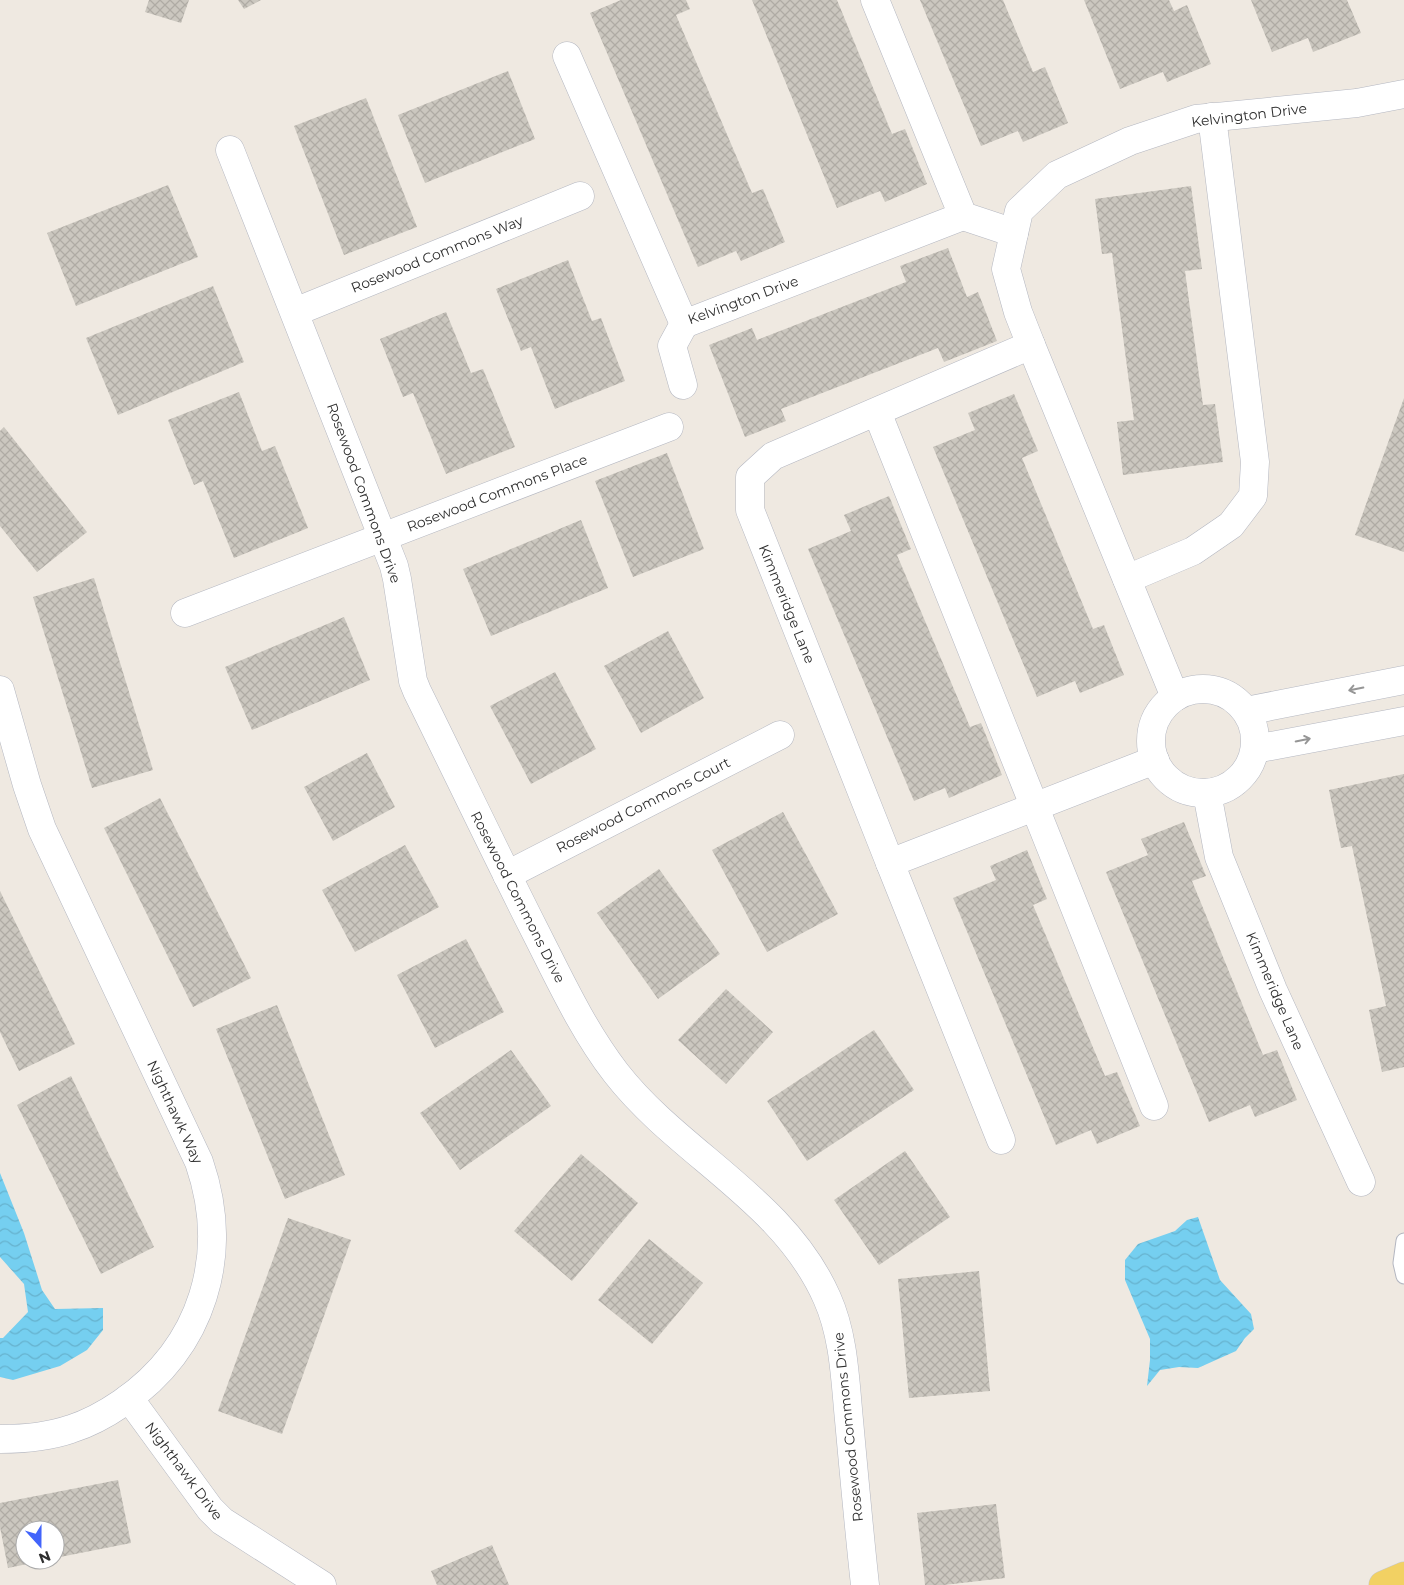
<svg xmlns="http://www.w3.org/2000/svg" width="1404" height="1585" font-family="Montserrat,sans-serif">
  <defs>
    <pattern id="water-waves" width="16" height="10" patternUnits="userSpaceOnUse" patternTransform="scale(1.25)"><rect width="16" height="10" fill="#75cff0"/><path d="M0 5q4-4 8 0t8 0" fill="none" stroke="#66b2ce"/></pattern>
    <pattern id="building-cross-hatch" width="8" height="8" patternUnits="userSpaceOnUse" patternTransform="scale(1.25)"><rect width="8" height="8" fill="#cbc7bf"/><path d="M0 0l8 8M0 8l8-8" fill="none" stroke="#afaba4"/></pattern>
  </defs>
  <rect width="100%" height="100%" fill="#efe9e1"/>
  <g fill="url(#water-waves)">
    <polygon points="0,1173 24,1233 42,1290 55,1309 103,1308 103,1330 87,1350 60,1366 13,1380 0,1377 0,1338 3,1338 28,1312 24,1284 0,1257"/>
    <polygon points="1198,1217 1220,1280 1251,1314 1254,1329 1245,1338 1236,1351 1198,1368 1179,1367 1160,1370 1147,1386 1150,1360 1150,1339 1125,1280 1125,1260 1138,1244 1175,1231 1187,1220"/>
  </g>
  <g fill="url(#building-cross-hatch)">
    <polygon points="149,0 189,0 181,23 145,12"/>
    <polygon points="238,0 261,0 244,9"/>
    <polygon points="621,0 686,0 690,9 676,15 752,193 763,189 785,242 741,261 736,251 698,267 590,13"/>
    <polygon points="752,0 837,0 892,134 905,129 927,184 885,202 880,191 837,208"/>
    <polygon points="920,0 1003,0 1033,72 1045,67 1068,123 1023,142 1018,131 981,146"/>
    <polygon points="1084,0 1169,0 1174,11 1187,5 1211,64 1167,82 1163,72 1120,89"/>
    <polygon points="1251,0 1347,0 1361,33 1313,52 1308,38 1272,52"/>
    <polygon points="508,71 535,139 425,183 398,115"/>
    <polygon points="366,98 417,227 344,255 294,126"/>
    <polygon points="168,185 198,257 76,306 47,233"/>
    <polygon points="1191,186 1202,269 1185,271 1203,405 1215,404 1223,462 1123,475 1117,422 1134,420 1112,253 1102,254 1095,199"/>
    <polygon points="948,248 967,297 978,292 997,341 944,362 938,348 781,409 786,421 745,437 709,345 752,328 757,340 906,282 900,266"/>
    <polygon points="568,260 592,321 601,318 625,381 555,409 531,347 521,351 496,289"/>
    <polygon points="213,286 244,362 118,415 86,338"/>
    <polygon points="446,312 471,373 483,369 515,447 446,474 413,393 403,397 380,339"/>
    <polygon points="239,392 262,451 275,446 308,528 234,558 203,481 194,485 168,420"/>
    <polygon points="1014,394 1038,451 1022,458 1093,629 1104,625 1124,675 1080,693 1075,681 1037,697 933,447 975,430 968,413"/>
    <polygon points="1404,398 1404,552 1355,535"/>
    <polygon points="4,427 87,532 37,572 0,526 0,431"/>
    <polygon points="667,453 704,549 633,577 595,481"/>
    <polygon points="889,496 911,549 897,555 970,727 981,723 1002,775 949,798 945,788 914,801 808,549 851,531 844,515"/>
    <polygon points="581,520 608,588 491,636 463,569"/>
    <polygon points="94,578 153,770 92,788 33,597"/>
    <polygon points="344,617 370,680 252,730 225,667"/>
    <polygon points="668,631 704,698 641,733 604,666"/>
    <polygon points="555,672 596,749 531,784 490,706"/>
    <polygon points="367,753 395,807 333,841 304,787"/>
    <polygon points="1404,774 1404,1067 1382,1072 1369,1010 1386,1006 1352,846 1341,848 1329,790"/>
    <polygon points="160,798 251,978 193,1007 104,828"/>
    <polygon points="783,812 838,914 767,952 712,850"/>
    <polygon points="1184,822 1206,876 1192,881 1263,1055 1277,1050 1297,1100 1255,1117 1250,1105 1209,1122 1106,872 1148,855 1141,839"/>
    <polygon points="405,845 439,907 355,952 322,890"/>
    <polygon points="1027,850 1047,899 1033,905 1105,1076 1117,1072 1140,1126 1097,1144 1091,1130 1056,1145 953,898 996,880 990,866"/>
    <polygon points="659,869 720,954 658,999 597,913"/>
    <polygon points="0,891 75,1044 19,1071 0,1032"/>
    <polygon points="466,939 504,1012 435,1048 397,975"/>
    <polygon points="726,989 773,1032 726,1084 678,1040"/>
    <polygon points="277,1005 345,1175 285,1199 216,1029"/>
    <polygon points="874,1030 914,1090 807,1161 767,1101"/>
    <polygon points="511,1050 551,1106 460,1170 420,1113"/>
    <polygon points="71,1076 154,1247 101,1274 17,1105"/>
    <polygon points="905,1151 950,1217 879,1265 834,1200"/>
    <polygon points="581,1154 638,1203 572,1281 514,1231"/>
    <polygon points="288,1218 351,1240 282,1434 218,1411"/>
    <polygon points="649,1239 703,1283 652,1344 598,1300"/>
    <polygon points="979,1271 990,1391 909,1398 898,1279"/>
    <polygon points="118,1480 131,1543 55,1558 55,1530 25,1530 25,1560 42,1561 8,1568 0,1527 0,1503"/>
    <polygon points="996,1504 1005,1578 944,1585 925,1585 917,1513"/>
    <polygon points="492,1545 509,1585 437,1585 431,1571"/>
  </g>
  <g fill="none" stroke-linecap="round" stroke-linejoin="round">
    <g stroke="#b4b7c1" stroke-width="17">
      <polyline id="lane" points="1404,1241 1401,1263 1404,1276"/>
    </g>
    <g stroke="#b4b7c1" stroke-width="29">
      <g id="street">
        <polyline points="875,0 963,216 1014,233"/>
        <polyline points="567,56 684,324 963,216"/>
        <path d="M 230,150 L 394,566 L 397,579 L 413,681 L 417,691 C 456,770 494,850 534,929 C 559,978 582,1029 616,1073 C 679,1154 784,1200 827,1298 C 844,1336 845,1379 849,1420 C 854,1475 859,1530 865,1585"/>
        <polyline points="295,312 580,196"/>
        <polyline points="1031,345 1018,312 1006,269 1019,211 1057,175 1130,141 1196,119 1357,103 1404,94"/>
        <polyline points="683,385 672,346 684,324"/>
        <polyline points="877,412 1154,1106"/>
        <polyline points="1127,579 1193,551 1231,525 1253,496 1255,462 1212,117"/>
        <polyline points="185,613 669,427"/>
        <circle cx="1203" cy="741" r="52"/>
        <path d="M 0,690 L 27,785 L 42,829 L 199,1162 C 231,1255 203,1347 122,1403 C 106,1414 90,1423 71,1429 C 48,1437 24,1439 0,1439"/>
        <polyline points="1246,711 1404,680"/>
        <polyline points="1255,749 1404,721"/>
        <polyline points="1207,793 1219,857 1273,990 1361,1182"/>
        <polyline points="890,863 750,510 750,477 773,456 1031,345 1175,697"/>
        <polyline points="507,875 780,735"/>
        <polyline points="1001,1140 890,863 1155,760"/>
        <polyline points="129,1398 210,1509 222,1521 322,1585"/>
      </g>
    </g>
    <g stroke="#c9c9c9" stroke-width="29">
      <polyline id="primary" points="1383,1585 1404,1576"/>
    </g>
    <use href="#lane" stroke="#fff" stroke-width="15"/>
    <use href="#street" stroke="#fff" stroke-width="28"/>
    <use href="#primary" stroke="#f2d163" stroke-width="28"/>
  </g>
  <defs><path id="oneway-shaft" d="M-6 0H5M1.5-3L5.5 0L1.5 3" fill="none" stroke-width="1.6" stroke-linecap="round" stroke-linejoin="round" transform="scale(1.25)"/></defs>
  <g stroke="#969696">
    <use href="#oneway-shaft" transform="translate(1356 689) rotate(169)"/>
    <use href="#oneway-shaft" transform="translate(1303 740) rotate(-11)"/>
  </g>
  <g text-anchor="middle" stroke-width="4" stroke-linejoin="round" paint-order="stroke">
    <g font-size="14" fill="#2e2e2e" stroke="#fff">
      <text transform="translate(1249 115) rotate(-7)" y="5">Kelvington Drive</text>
      <text transform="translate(437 254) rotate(-22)" y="5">Rosewood Commons Way</text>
      <text transform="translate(743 300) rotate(-20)" y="5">Kelvington Drive</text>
      <text transform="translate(364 493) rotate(70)" y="5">Rosewood Commons Drive</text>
      <text transform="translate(497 493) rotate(-21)" y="5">Rosewood Commons Place</text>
      <text transform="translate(787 604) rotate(68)" y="5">Kimmeridge Lane</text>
      <text transform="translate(643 805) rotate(-27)" y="5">Rosewood Commons Court</text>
      <text transform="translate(518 897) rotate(63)" y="5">Rosewood Commons Drive</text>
      <text transform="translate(1275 991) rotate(67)" y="5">Kimmeridge Lane</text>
      <text transform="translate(175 1112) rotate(65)" y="5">Nighthawk Way</text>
      <text transform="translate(848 1427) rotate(-96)" y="5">Rosewood Commons Drive</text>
      <text transform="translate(184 1471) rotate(53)" y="5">Nighthawk Drive</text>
    </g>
  </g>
  <g transform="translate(40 1545) rotate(159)"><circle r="24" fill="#ffffff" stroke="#ababab"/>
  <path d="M0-4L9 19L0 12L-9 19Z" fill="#4264fb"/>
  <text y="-8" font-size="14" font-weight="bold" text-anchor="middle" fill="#2e2e2e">N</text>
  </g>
</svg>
